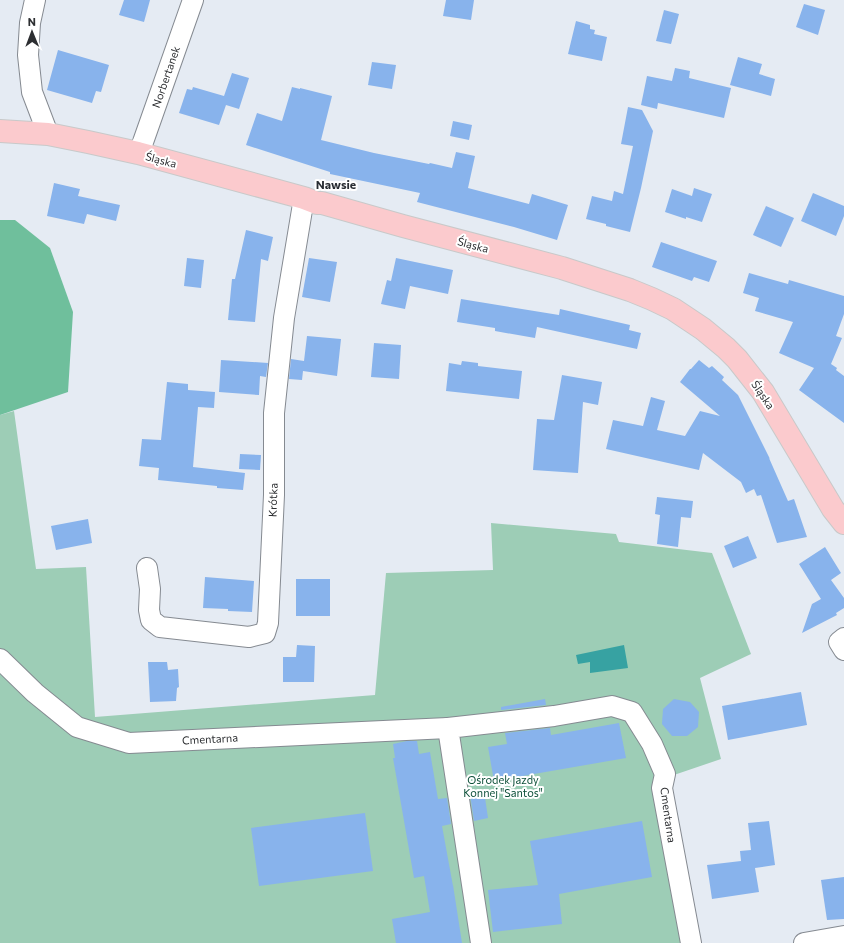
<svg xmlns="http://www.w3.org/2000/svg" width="844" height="943" font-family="Commissioner,sans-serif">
  <rect width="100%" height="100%" fill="#e5ebf3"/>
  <polygon fill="#9dcdb6" points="14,411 30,527 36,569 86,567 95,717 375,695 386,573 493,570 491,523 616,534 619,542 712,553 751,654 700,678 721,759 671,776 660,784 681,943 0,943 0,415"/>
  <polygon fill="#6fbf9c" points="0,220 15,220 50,248 73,312 68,392 0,415"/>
  <polygon fill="#37a2a2" points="624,645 628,668 590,673 590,662 578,664 576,655"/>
  <g fill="#88b3ec">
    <polygon points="124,0 150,0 144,22 119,15"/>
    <polygon points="446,0 474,0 471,20 443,16"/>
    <polygon points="804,4 825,10 818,35 796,27"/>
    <polygon points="664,10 679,14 671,44 656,41"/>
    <polygon points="576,21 590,25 590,29 595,30 594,34 607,37 602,61 568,54"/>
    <polygon points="58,50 109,65 101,92 96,91 92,103 47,90"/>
    <polygon points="738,57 762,64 759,74 775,79 771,96 730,85"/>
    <polygon points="372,62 396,65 392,89 368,85"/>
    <polygon points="675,68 690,71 689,78 731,88 724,118 658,103 657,109 641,105 647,76 672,81"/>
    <polygon points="232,73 249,78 239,109 226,105 219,125 179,113 187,89 192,90 193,87 224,96"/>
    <polygon points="292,87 300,89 300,88 332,96 321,140 374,153 429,164 430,163 452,168 456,152 475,156 468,188 529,204 532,194 568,205 557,240 514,227 417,202 420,193 330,174 330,172 246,145 257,113 282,121"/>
    <polygon points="628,107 642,110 653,131 641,188 630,232 606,226 606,224 586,219 592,196 612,201 614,191 623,194 633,146 621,144"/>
    <polygon points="453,121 472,125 469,140 450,136"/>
    <polygon points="54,183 80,189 78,196 120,205 116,221 87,214 84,224 47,216"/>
    <polygon points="694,188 712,194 702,222 686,217 686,219 665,212 672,189 692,196"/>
    <polygon points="813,193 844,206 844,216 836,236 801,221"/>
    <polygon points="766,206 794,218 781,247 753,235"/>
    <polygon points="246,230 273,237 268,261 261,259 255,322 228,320 232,279 235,279"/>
    <polygon points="661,242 717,261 709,282 694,277 692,281 652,267"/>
    <polygon points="187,258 204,260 201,288 184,286"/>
    <polygon points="309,258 337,262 330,302 302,297"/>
    <polygon points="396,258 453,270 448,294 410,286 405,309 381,304 387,280 391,281"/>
    <polygon points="749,273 788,284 789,280 844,296 844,314 836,336 842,338 831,364 837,368 836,370 844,376 844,423 799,390 814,368 779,353 793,322 755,311 759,298 743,293"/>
    <polygon points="461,299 559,315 560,309 630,325 629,330 641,333 637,349 537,327 535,338 495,331 495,328 457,322"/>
    <polygon points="307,336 341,339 337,376 303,371 302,380 289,379 291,359 304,361"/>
    <polygon points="374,343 401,345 399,379 371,377"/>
    <polygon points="221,360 268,363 266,377 260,376 259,395 219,392"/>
    <polygon points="699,360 709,368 712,366 724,377 722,380 738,395 770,459 769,458 788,501 794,499 807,537 777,543 761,495 757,496 754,489 746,493 741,482 703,453 699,470 606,449 613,420 643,426 651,397 665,401 657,430 685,436 700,411 720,416 680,382 690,369 691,369"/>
    <polygon points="462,361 478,363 478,366 522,371 519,399 446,391 449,363 461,365"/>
    <polygon points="562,375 602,382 598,405 583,402 578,473 533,470 537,419 554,420"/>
    <polygon points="167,382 188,384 188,390 215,392 214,408 198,407 193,467 245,473 243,490 217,488 217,486 158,480 159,468 139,466 142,439 161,440"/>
    <polygon points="240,454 261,455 260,470 239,469"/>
    <polygon points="657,497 693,501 691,518 681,517 678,547 657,544 660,515 655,514"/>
    <polygon points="88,519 92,543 56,550 51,526"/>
    <polygon points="748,536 757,558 733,568 724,546"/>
    <polygon points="825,547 841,573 831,580 844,598 844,608 836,613 837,615 802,633 812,604 821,599 799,564"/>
    <polygon points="205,577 254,581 252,612 228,611 228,609 203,608"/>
    <rect x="296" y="579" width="34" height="37"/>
    <polygon points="297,645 315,646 314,682 283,682 283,657 296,657"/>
    <polygon points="148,662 167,662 168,670 178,669 179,687 177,688 176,701 150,702"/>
    <polygon points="801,692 807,725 728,740 722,706"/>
    <polygon points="545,699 546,705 501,710 501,707"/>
    <polygon points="674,699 690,702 699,712 698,727 687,736 672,736 662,724 663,709"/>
    <polygon points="619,723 626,758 494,781 488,747 507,744 505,733 550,728 551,735"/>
    <polygon points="407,741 417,741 419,754 430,752 438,799 447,798 451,824 442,826 453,886 453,885 462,943 396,943 392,919 430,912 424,876 414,878 393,758 395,758 393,744"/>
    <polygon points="484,791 488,818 474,821 470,794"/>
    <polygon points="365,813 373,871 259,886 251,828"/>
    <polygon points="642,821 652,877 559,894 562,924 493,932 488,890 538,885 530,841"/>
    <polygon points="769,821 775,865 755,868 759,892 712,899 707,865 741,861 740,851 751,850 748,823"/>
    <polygon points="844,877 844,919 827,920 821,880"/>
  </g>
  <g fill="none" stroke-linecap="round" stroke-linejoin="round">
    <g stroke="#858a91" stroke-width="22">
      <g id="minor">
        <polyline points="35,0 30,23 28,55 32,92 48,134"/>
        <polyline points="138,153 143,142 193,0"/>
        <polyline points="147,568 150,589 149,610 151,620 160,627 249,637 265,633 268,623 274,495 274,413 284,318 304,198"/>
        <polyline points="844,638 839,642 844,650"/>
        <polyline points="0,659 35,693 77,727 129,743 448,728"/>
        <polyline points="481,943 448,728 554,716 612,706 632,712 652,744 665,774 662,788 691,943"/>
        <polyline points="804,943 844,936"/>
      </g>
    </g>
    <g stroke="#c8c9c9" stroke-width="24">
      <polyline id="major" points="0,131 48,134 88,142 138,153 304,198 317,203 322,203 403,226 562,268 630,290 652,299 673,309 703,329 726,348 737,359 763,392 833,509 844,523"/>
    </g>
    <use href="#minor" stroke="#fff" stroke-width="20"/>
    <use href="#major" stroke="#fbcacd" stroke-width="22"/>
  </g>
  <g text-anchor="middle" stroke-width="4" stroke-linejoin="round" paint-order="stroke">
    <g font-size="11" fill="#2c2e31" stroke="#fff">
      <text transform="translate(166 77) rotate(-71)" y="4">Norbertanek</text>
      <text transform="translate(161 160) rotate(15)" y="4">Śląska</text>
      <text transform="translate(473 245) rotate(15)" y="4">Śląska</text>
      <text transform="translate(763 395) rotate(56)" y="4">Śląska</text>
      <text transform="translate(273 500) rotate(-88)" y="4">Krótka</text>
      <text transform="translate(210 739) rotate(-3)" y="4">Cmentarna</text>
      <text transform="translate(668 815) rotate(82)" y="4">Cmentarna</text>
    </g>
    <g font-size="11" fill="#0c4f38" stroke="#fff">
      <text x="503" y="784">Ośrodek Jazdy<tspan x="503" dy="13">Konnej "Santos"</tspan></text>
    </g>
    <g font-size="12" font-weight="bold" fill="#292d33" stroke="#fff">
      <text x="336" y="189">Nawsie</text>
    </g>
  </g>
  <g transform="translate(32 32) rotate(359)" stroke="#ffffff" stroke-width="3" paint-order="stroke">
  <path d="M0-3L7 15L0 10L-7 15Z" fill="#2c2e31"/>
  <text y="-6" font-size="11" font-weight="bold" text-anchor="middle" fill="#2c2e31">N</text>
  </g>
</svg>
